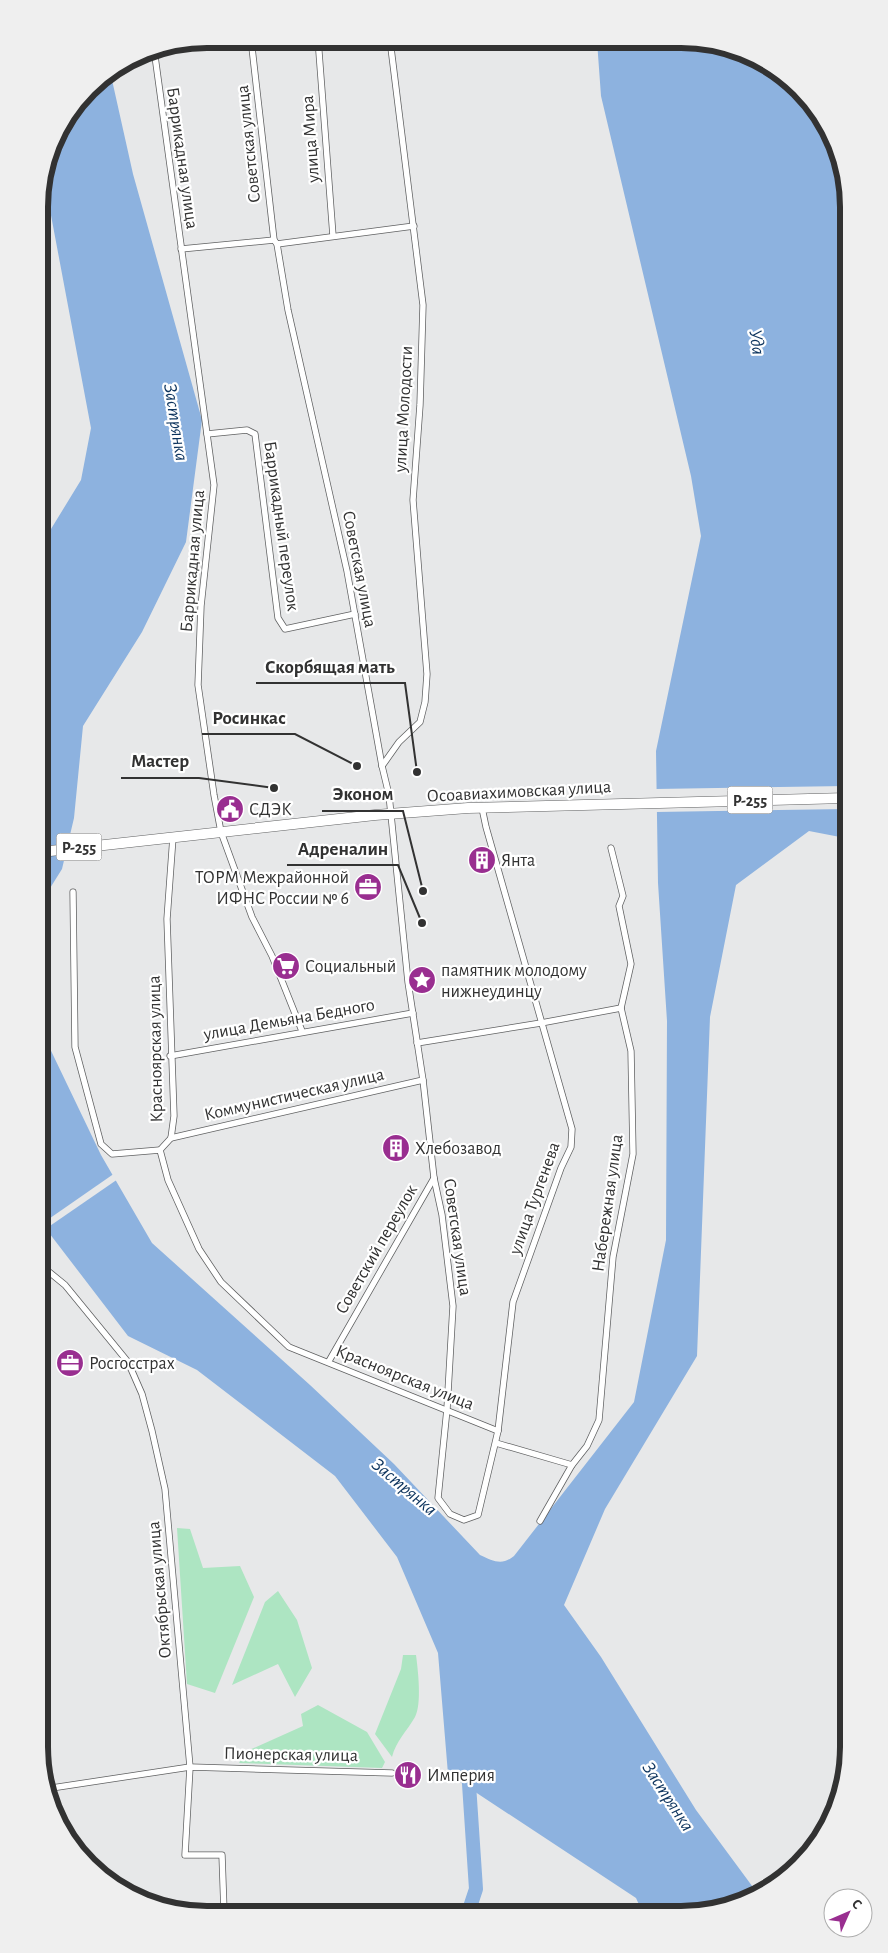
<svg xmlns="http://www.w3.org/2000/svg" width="888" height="1953" font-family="'Alegreya Sans',sans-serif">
  <rect width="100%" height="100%" fill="#e7e8e9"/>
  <g fill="#ade5c2">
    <polygon points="177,1528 190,1529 203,1568 240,1566 254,1597 215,1693 187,1684"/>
    <polygon points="278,1591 297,1620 312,1668 295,1697 278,1664 232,1685 265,1602"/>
    <path d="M 403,1655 L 416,1655 C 418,1670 422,1704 415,1717 C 407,1731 396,1741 392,1757 L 375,1734 L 401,1669 Z"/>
    <polygon points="318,1705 367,1732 385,1762 382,1768 239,1763 247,1751 303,1726 301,1714"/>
  </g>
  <g fill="#8db2df">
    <path d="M 597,41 L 714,42 L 792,80 L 821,113 L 843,163 L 846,846 L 840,837 L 809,831 L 736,885 L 710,1017 L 697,1356 L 605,1509 L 564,1605 L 601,1657 L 696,1810 L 758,1894 L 725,1908 L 641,1909 L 636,1898 L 448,1774 L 438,1653 L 397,1557 L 335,1476 L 197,1370 L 128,1336 L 43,1225 L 42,1032 L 101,1155 L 152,1243 L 310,1385 L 394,1464 L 480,1555 C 493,1561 502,1566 514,1556 L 634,1402 L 666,1240 L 667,1021 L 658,883 L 656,751 L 701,536 L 691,476 L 601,96 Z"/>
    <polygon points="110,71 133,174 202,420 186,542 142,632 83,726 74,818 62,869 42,901 40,547 81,480 91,428 44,178 56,132 96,80"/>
  </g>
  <g fill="#e7e8e9">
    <polygon points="846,786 846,809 656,812 655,789"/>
    <polygon points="115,1173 118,1179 44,1230 43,1223"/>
  </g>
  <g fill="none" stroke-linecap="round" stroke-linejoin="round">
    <polyline stroke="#8db2df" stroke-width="14" points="468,1769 476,1889 469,1910"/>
    <g stroke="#606162" stroke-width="7">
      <g id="street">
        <polyline points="251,39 274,240 277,244 288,310 347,571 382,766 389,795 408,982 423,1080 434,1178 442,1215 453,1306 447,1409 438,1498 450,1514 464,1520 478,1515 498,1431 513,1302 561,1168 571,1147 572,1129 486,827 482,808"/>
        <polyline points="318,39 333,236"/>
        <polyline points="154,49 214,485 201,606 198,685 214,795 221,832 252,917 272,956 302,1031"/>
        <polyline points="277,244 414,226"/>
        <polyline points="181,249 274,240"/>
        <polyline points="207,434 247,430 255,434 278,618 285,629 355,614"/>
        <polyline points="382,766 399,742 420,722 425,702 427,674 413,500 420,405 423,305 390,40"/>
        <polyline points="173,837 167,919 174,1116 171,1138 160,1150 168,1180 199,1249 221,1282 289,1347 498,1431"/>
        <polyline points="73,892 75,1047 101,1144 112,1154 160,1150"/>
        <polyline points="417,1043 541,1023 621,1008"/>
        <polyline points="170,1056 413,1013"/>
        <polyline points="171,1138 423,1080"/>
        <polyline points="43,1267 65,1285 128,1362 142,1394 152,1431 165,1489 190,1767 185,1855 222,1855 224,1911"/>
        <polyline points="329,1361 434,1178"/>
        <polyline points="496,1443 572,1465"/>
        <polyline points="540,1521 572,1465 587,1446 599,1420 613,1257 633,1154 631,1051 621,1008 631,964 619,906 623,896 611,848"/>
        <polyline points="45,1789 190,1767 392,1773"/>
      </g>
    </g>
    <g stroke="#606162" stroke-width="11">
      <polyline id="highway" points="41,852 375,815 468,808 846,798"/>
    </g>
    <use href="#street" stroke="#fff" stroke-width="5.5"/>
    <use href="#highway" stroke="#fff" stroke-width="10"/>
  </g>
  <defs>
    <g id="civic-disc" transform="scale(1.4375)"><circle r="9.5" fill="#992e90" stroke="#fff"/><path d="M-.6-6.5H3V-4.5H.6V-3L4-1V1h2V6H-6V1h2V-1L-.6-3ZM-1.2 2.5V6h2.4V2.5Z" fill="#fff"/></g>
    <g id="building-disc" transform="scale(1.4375)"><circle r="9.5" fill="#992e90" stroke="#fff"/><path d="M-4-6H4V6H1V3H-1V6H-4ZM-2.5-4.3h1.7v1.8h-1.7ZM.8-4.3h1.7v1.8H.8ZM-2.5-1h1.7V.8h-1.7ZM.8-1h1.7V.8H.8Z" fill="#fff"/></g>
    <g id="office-disc" transform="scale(1.4375)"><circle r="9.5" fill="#992e90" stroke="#fff"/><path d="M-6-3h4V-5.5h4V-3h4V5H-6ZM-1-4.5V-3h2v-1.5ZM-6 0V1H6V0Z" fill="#fff"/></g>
    <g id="supermarket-disc" transform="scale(1.4375)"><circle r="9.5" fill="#992e90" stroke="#fff"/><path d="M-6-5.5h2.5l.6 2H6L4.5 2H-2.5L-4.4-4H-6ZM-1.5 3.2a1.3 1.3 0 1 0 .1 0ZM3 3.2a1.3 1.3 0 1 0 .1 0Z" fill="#fff"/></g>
    <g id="sight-disc" transform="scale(1.4375)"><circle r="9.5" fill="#992e90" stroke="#fff"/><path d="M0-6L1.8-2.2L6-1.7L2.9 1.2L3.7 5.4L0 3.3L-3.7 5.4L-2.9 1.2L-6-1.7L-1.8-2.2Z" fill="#fff"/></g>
    <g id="restaurant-disc" transform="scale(1.4375)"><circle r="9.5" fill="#992e90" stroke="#fff"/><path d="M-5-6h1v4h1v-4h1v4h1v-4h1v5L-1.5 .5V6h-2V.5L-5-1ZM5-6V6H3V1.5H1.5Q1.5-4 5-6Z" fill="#fff"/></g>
  </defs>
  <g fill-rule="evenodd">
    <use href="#civic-disc" x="230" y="809"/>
    <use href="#building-disc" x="482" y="860"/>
    <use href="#office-disc" x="368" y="887"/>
    <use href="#supermarket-disc" x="286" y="966"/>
    <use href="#sight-disc" x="422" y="980"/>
    <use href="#building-disc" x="396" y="1148"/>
    <use href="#office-disc" x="70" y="1363"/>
    <use href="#restaurant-disc" x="408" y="1775"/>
  </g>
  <g text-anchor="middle" stroke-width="4.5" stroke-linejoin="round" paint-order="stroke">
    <g fill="#fff" stroke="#707070" stroke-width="1">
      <rect x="727.5" y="786.5" width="45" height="27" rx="4"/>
      <rect x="56.5" y="833.5" width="45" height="27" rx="4"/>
    </g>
    <g font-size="16" font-weight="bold" fill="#323232">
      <text x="750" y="806">Р-255</text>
      <text x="79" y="853">Р-255</text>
    </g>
    <g font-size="18" fill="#323232" stroke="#fff">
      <text transform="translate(310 139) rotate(-94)" y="6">улица Мира</text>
      <text transform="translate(248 144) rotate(-96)" y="6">Советская улица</text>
      <text transform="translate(183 158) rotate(82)" y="6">Баррикадная улица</text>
      <text transform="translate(403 409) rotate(-87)" y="6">улица Молодости</text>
      <text transform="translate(282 526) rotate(82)" y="6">Баррикадный переулок</text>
      <text transform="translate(192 561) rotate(-85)" y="6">Баррикадная улица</text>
      <text transform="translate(360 569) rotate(79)" y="6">Советская улица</text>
      <text transform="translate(519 791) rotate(-3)" y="6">Осоавиахимовская улица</text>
      <text transform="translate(289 1019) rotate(-10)" y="6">улица Демьяна Бедного</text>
      <text transform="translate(155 1049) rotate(-91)" y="6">Красноярская улица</text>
      <text transform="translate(294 1094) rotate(-13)" y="6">Коммунистическая улица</text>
      <text transform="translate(534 1198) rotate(-70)" y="6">улица Тургенева</text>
      <text transform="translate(607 1203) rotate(-82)" y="6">Набережная улица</text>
      <text transform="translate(458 1237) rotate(82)" y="6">Советская улица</text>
      <text transform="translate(376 1249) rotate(-60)" y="6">Советский переулок</text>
      <text transform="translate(405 1377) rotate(22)" y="6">Красноярская улица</text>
      <text transform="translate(159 1590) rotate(-95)" y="6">Октябрьская улица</text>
      <text transform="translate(291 1754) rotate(1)" y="6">Пионерская улица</text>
    </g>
    <g font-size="18" fill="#323232" stroke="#fff" text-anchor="start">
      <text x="249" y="815">СДЭК</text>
      <text x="501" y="866">Янта</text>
      <text x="349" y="883" text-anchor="end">ТОРМ Межрайонной<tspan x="349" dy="21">ИФНС России № 6</tspan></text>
      <text x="305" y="972">Социальный</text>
      <text x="441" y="976">памятник молодому<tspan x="441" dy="21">нижнеудинцу</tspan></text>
      <text x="415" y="1154">Хлебозавод</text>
      <text x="89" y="1369">Росгосстрах</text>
      <text x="427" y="1781">Империя</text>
    </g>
    <g font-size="19" font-style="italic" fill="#0c335d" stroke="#fff">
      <text transform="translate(758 342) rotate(82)" y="7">Уда</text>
      <text transform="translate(177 422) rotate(81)" y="7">Застрянка</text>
      <text transform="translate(405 1486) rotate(40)" y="7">Застрянка</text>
      <text transform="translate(669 1796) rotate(57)" y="7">Застрянка</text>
    </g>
  </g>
  <path d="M0 0H888V1953H0ZM207 48H681A159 159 0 0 1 840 207V1747A159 159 0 0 1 681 1906H207A159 159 0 0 1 48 1747V207A159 159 0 0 1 207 48Z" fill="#efefef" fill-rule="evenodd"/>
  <path fill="none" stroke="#323232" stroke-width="6" d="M207 48H681A159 159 0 0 1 840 207V1747A159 159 0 0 1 681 1906H207A159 159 0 0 1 48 1747V207A159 159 0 0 1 207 48Z"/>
  <path fill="none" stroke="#323232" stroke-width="2" d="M417 772L405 683H256M357 766L295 734H202M274 788L199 778H121M423 891L403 811H322M422 923L398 865H287"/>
  <g fill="#323232" stroke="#fff" stroke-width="2">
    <circle cx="417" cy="772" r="5"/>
    <circle cx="357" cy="766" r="5"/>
    <circle cx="274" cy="788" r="5"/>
    <circle cx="423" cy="891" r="5"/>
    <circle cx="422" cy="923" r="5"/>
  </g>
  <g font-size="19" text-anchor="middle" font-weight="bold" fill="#323232" stroke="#fff" stroke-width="4.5" stroke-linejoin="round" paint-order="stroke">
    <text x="330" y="673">Скорбящая мать</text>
    <text x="249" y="724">Росинкас</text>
    <text x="160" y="767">Мастер</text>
    <text x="363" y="800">Эконом</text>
    <text x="343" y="855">Адреналин</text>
  </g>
  <g transform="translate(848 1913) rotate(45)"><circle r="24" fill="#ffffff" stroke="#adadad"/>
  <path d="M0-4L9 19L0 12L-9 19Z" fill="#992e90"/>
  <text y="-8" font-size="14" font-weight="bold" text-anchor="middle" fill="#323232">С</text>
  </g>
</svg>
